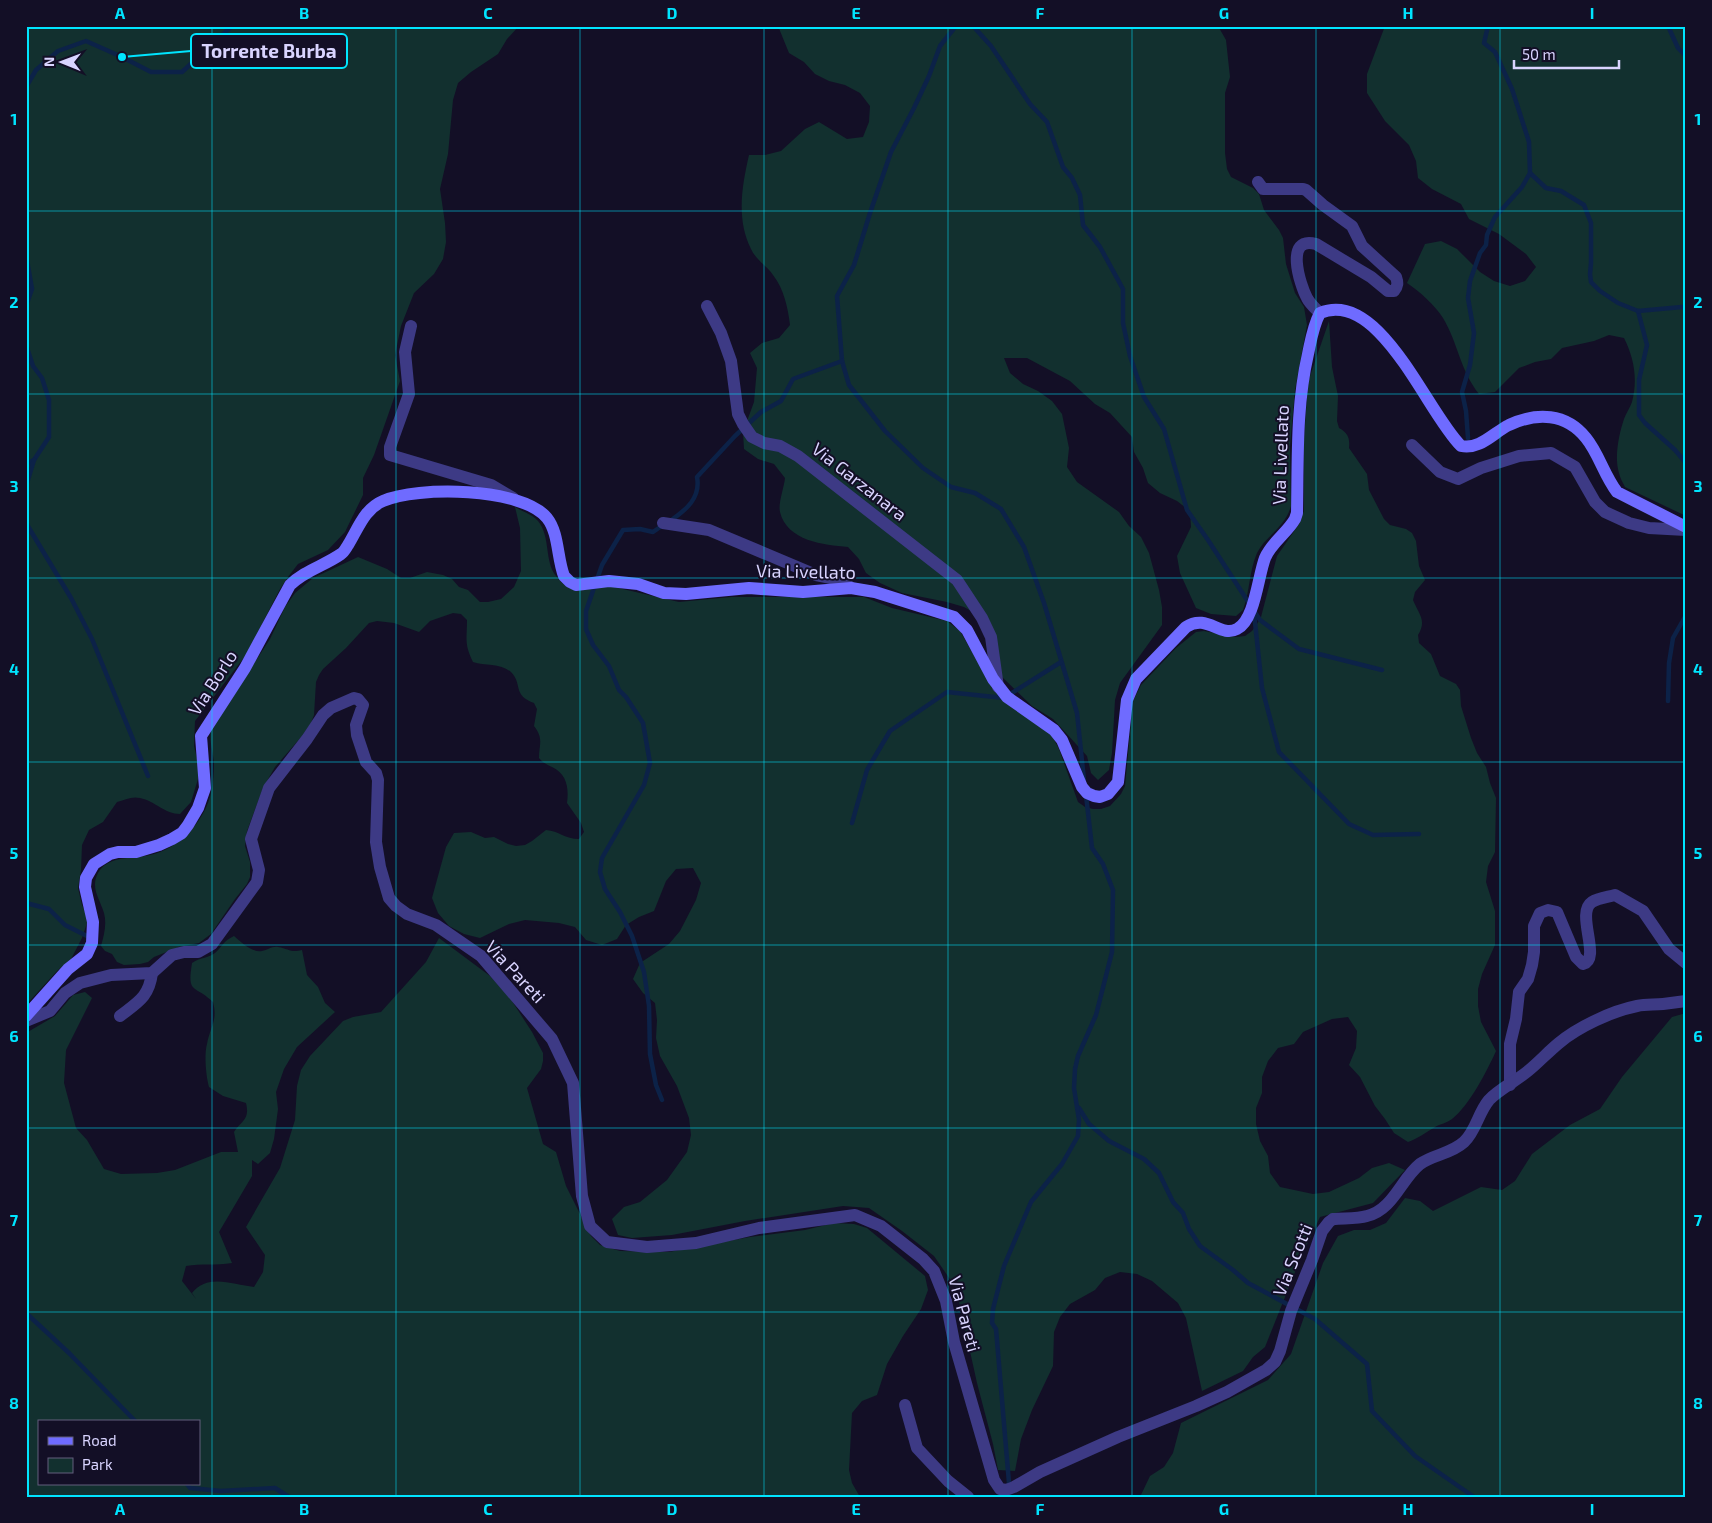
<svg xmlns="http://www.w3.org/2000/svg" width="1712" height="1523" font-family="'Exo 2',sans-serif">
  <rect width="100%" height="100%" fill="#130f26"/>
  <g fill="#12302f" fill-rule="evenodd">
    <path d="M 26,26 L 519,26 L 507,39 L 498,54 L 471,72 L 458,83 L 453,100 L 448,154 L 440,189 L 445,223 L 446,242 L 443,259 L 434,274 L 414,293 L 401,326 L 395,355 L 400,381 L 374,455 L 363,478 L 363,495 L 345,532 L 328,550 L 298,564 L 288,577 L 280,589 L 246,655 L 195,721 L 194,746 L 198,763 L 198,779 L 191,802 L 180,814 C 165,814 155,801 140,798 C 132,796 124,800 117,802 L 103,822 L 89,830 L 82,845 L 81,870 L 78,888 L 82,905 L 86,914 L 87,923 L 82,938 L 71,959 L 58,970 L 26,1005 Z"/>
    <path d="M 778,26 L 1218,26 L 1226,40 L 1230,77 L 1225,93 L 1225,153 L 1227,169 L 1231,177 L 1253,188 L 1259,194 L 1264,210 L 1279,230 L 1283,238 L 1286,264 L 1295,293 L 1304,307 L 1307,325 L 1295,390 L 1290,446 L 1291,506 C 1285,528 1265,536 1257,553 C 1249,571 1250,592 1243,610 L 1236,616 L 1211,614 L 1196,608 L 1180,573 L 1177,556 L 1191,527 L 1190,511 L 1177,501 L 1160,493 L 1148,483 L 1143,468 L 1134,452 L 1132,437 L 1110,413 L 1095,404 L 1070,381 L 1027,358 L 1004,358 L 1010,373 L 1023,384 L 1038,391 L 1052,401 L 1062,414 L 1069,448 L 1067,467 L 1077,482 L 1119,512 L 1129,526 L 1141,537 L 1149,553 L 1159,590 L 1162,607 L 1162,625 L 1120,683 L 1115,700 L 1112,753 L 1109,770 L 1098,780 L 1091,773 L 1087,756 L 1065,732 L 1053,719 L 1032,706 L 1000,675 L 978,615 L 964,607 L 947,602 L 902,593 L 880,583 L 866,573 L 859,559 L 848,547 C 824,545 787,541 780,512 C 778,503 784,488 785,478 L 774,464 L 758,459 L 744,449 L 743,432 L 754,402 L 757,368 L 750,353 L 762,343 L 779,338 L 790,325 C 788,308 784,289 773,275 C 767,266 756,260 751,249 C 736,219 742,186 749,155 L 765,155 L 781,151 L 805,129 L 819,122 L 847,139 L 863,137 L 869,122 L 870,106 L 860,93 L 845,85 L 829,81 L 815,74 L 804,62 L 789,53 Z"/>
    <path d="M 1385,26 L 1686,26 L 1686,516 L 1625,487 C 1623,483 1620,478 1619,473 C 1614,457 1619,434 1624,419 C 1626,413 1630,408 1632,402 C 1638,379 1634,358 1624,338 L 1609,335 L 1594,341 L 1562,348 L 1551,359 L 1535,362 L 1519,368 L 1495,392 L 1479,394 C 1460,370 1458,343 1443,318 C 1434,304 1420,292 1407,283 L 1425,244 L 1441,241 L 1457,249 L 1480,272 L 1494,281 L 1510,286 L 1525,281 L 1536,267 L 1526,254 L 1499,234 L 1469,219 L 1461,204 L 1432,189 L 1418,178 L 1416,161 L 1409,145 L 1385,121 L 1367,93 L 1367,74 Z"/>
    <path d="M 1329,321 L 1332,367 L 1338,396 L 1337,421 L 1339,428 C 1348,433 1350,438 1349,448 L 1367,474 L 1369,490 L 1384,519 L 1390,525 L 1406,529 L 1412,533 L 1416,541 L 1419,566 L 1425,580 L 1415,592 L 1413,600 C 1419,615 1427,620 1418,635 L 1419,643 L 1431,654 L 1440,676 L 1456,684 L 1460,690 L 1461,706 L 1471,738 L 1477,753 L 1486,767 L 1490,783 L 1496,798 L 1495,852 L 1488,866 L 1486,882 L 1495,911 L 1495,945 L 1482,974 L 1478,989 L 1478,1006 L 1481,1022 L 1496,1051 C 1487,1071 1469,1106 1452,1119 C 1447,1123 1440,1124 1435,1127 C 1425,1133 1419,1138 1408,1142 L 1394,1133 L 1385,1119 L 1375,1106 L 1360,1077 L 1349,1065 L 1356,1048 L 1357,1031 L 1348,1017 L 1332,1019 L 1303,1032 L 1294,1044 L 1278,1048 L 1268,1061 L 1262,1077 L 1262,1093 L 1256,1108 L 1256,1124 L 1260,1141 L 1268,1156 L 1270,1173 L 1280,1187 L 1313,1194 L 1329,1192 L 1359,1178 L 1372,1168 L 1389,1163 L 1405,1170 L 1373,1203 L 1320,1217 L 1301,1257 L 1265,1347 L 1253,1357 L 1243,1371 L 1202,1391 L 1186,1318 L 1178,1303 L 1152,1281 L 1137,1274 L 1120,1272 L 1105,1278 L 1095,1290 L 1070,1304 L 1060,1317 L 1054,1332 L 1053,1366 L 1032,1410 L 1021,1439 L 1015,1471 L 998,1470 L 993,1444 L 977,1383 L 956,1288 L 934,1256 L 902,1231 L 869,1208 L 843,1206 L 745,1221 L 672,1235 L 632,1238 L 618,1235 L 612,1219 L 624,1207 L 640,1202 L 667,1180 L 687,1152 L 691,1135 L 689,1118 L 677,1086 L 660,1056 L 656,1038 L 657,1020 L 655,1003 L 643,993 L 633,979 L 640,963 L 669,944 L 680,931 L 696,900 L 701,883 L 693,868 L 676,869 L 666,881 L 654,911 L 639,917 L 626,925 L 617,939 L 602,945 L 586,940 L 575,927 L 559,923 L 525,920 L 509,924 L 480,938 L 464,934 L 449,926 L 438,913 L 432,898 L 446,847 L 454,833 L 471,832 L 485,838 L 494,837 L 508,844 L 516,846 L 525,845 L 532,841 L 546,830 C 559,831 565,839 579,839 L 584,832 L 581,823 L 567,803 C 569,788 567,774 552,767 C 546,764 543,763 539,758 C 539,744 544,739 534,726 L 537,709 L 534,703 C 512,695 523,684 511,672 C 501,663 485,666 473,662 C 464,643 467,640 467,620 L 461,614 L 453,613 L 430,621 L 419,632 L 394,623 L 377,621 L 369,623 L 346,648 L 323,669 L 319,675 L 316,682 L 314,715 L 311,723 L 302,736 L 275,767 L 263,788 L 247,831 L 245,846 L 250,862 L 250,877 L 247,884 L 235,899 L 211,934 L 199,943 L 179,947 L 154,957 L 148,962 L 140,964 L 124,965 L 117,962 L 112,954 L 105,951 L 101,946 C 104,935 107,924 104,913 C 100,899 90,888 98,873 C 108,855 133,859 150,855 C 178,849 202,824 210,797 C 213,787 214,774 214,763 C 213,751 209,742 211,729 L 270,639 L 285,607 L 295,593 L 313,578 L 358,557 L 387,569 L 401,578 L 410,578 L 427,572 L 443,575 L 452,579 L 459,587 L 468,590 L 480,602 L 488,602 L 501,599 L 514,587 L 521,571 L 520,528 L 515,507 C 523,512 532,514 538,521 C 551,537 544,561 556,576 C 559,580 563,584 567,587 L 614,587 L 679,602 L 731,597 L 864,597 L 892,608 L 947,621 L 960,631 L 993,689 L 1050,732 L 1059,749 L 1078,802 L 1085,807 L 1093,809 L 1101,809 L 1110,806 L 1121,794 L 1125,786 L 1133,701 L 1141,685 L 1176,648 L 1196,632 L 1204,631 L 1236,637 L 1245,636 L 1252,631 L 1257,624 L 1261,617 L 1277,556 L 1299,524 L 1304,511 L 1304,440 L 1308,382 Z"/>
    <path d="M 234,936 C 241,942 252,953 262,951 C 268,950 272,946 278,947 C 289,949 291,953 302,950 L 307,975 L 318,987 L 325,1003 L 335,1012 L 297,1047 L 284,1069 L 276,1092 L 278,1109 L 274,1139 L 270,1153 L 258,1164 L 252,1160 L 252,1176 L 219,1232 L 232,1263 C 216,1266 201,1263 186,1266 L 182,1281 L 196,1299 L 192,1293 C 208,1273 233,1285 254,1287 L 263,1272 L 265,1255 L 246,1227 L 280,1168 L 295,1120 L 297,1086 L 301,1070 L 310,1056 L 343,1021 L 353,1017 L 381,1012 L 426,962 L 439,938 L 490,976 L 510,998 L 532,1032 L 543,1053 L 543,1061 L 541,1069 L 527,1088 L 543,1144 L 556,1152 L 566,1186 L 591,1236 L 600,1245 L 620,1251 L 669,1252 L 750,1237 L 805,1230 L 834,1223 L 854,1224 L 867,1228 L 925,1276 L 928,1290 L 921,1309 L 903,1336 L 887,1364 L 877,1395 L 862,1401 L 852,1413 L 849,1470 L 852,1483 L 860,1497 L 26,1497 L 26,1033 L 55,1016 L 73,995 L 85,992 L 92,998 L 66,1050 L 64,1083 L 76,1128 L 87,1140 L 104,1169 L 121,1174 L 157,1173 L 175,1170 L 221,1152 L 238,1152 L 234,1132 C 242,1120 250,1120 246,1103 L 223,1096 L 209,1087 C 206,1076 204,1055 207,1044 C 210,1027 218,1021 213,1002 C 194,984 187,995 192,963 C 201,957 209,958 215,953 C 223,946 223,941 234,936 ZM 39,1422 L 199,1422 L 199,1484 L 39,1484 Z"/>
    <polygon points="1686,1013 1686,1497 1140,1497 1150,1476 1164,1467 1173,1453 1181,1423 1268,1380 1291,1354 1323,1263 1338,1236 1354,1230 1370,1230 1386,1223 1405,1198 1420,1201 1433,1211 1481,1187 1502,1190 1515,1181 1532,1154 1570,1125 1600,1109 1622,1077 1672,1017"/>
  </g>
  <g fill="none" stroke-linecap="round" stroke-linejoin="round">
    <g stroke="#0c2248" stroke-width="4.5">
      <polyline points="956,26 940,46 929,76 914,108 891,152 870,213 854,265 837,296 842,361 849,385 885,431 923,468 951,487 975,493 1001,509 1024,547 1044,603 1077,713 1084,780"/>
      <polyline points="973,26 991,46 1030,104 1047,122 1063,167 1072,178 1080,195 1083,225 1100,247 1123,289 1123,323 1130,356 1144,397 1164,429 1187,510 1208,540 1260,620 1299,649 1382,670"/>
      <polyline points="1488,26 1484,43 1495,52 1512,89 1529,142 1530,173 1546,188 1561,191 1584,205 1591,223 1591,263 1590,274 1591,282 1600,291 1618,303 1638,311 1647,345 1639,380 1639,415 1645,423 1675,450 1686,463"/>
      <polyline points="1668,26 1678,48 1686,56"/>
      <polyline points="26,87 36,70 58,51 86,41 122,57 151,72 182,72 232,26"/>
      <polyline points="26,255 32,289 26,306"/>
      <polyline points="1638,311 1682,307 1686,309"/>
      <polyline points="26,345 33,366 42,378 49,400 49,437 34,460 26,464"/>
      <polyline points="1468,438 1466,411 1462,392 1470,365 1474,333 1468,298 1470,281 1480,253 1486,245 1487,235 1495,217 1522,187 1530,173"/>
      <polyline points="26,486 34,460"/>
      <path d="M 670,521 C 686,510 701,498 697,477 L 735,436 L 761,412 L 781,401 L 793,379 L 842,361"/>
      <polyline points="26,523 71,598 92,639 148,776"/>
      <polyline points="1254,613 1262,688 1279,752 1349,824 1373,835 1419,834"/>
      <polyline points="1668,701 1669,663 1673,638 1686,615"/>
      <polyline points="852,823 867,770 890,731 947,692 1004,698 1061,662"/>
      <polyline points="26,903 49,909 65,925 87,936"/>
      <polyline points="662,1100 656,1085 650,1054 649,1006 644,972 632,936 620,912 605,889 600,872 602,858 644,785 650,763 643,723 626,697 619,690 609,666 593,645 586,629 586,611 602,565 623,530 640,529 653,532 663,525"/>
      <polyline points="1079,1108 1089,1124 1109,1141 1144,1159 1159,1173 1173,1202 1183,1213 1189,1229 1200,1246 1233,1270 1248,1283 1315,1319 1367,1364 1372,1411 1415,1456 1474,1497"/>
      <polyline points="26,1313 69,1353 136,1422"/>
      <polyline points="187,1484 190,1488 221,1491 275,1488 289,1497"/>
      <polyline points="1005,1497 1009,1483 996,1329 992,1323 993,1309 1004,1266 1031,1202 1062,1164 1078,1136 1079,1120 1074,1088 1075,1069 1078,1056 1096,1015 1112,952 1113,890 1103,864 1092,848 1086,795"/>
    </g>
    <g stroke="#3d3a85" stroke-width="12">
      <path d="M 1258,182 L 1263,189 L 1303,189 L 1306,190 L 1323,205 L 1352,226 L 1362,246 L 1396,277 C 1398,283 1398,286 1394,291 L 1388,291 L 1371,277 L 1316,244 C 1284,235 1300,285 1307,298 C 1310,304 1315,308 1320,313"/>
      <polyline points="707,306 721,333 731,361 738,414 743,424 752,437 764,443 780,446 798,456 957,580 982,618 991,637 998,687"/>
      <polyline points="411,326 405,352 409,394 390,447 390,455 491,485 513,498"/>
      <polyline points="1412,445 1440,472 1458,479 1481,468 1519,456 1551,453 1575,467 1595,502 1605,512 1629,523 1649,528 1686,530"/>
      <polyline points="663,523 709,530 816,575 841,580 851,588"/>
      <path d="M 120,1016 C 138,1002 149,997 152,973"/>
      <path d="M 1510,1085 L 1510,1044 L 1516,1019 L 1519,992 L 1528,979 L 1532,965 L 1534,952 L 1534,926 L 1540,913 L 1548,910 L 1557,912 L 1576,957 L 1583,964 C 1602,959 1575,913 1592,902 C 1598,898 1608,897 1615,895 L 1643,911 L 1669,949 L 1686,963"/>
      <polyline points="905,1405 917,1448 948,1481 968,1497"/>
    </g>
    <path stroke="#3d3a85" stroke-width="12" d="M 26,1021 L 50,1011 L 65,993 L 80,983 L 111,975 L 152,973 L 172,955 L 184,952 L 198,952 L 212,944 L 257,882 L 259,870 L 251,839 L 269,788 L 307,739 L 323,715 L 331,708 L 354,698 L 358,699 L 363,705 L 356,725 L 357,735 L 366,762 L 376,773 L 378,780 L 376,842 L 380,867 L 389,898 L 396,906 L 407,914 L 436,925 L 481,956 L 552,1039 L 573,1083 L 582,1196 L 590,1226 L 607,1242 L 647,1247 L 696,1243 L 759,1228 L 855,1215 L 881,1226 L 923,1259 L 934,1271 L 946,1301 L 954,1342 L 994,1480 L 1000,1489 L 1006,1490 L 1014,1487 L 1040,1472 L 1118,1437 L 1196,1406 L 1227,1392 L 1266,1370 L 1275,1362 L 1280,1351 L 1291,1311 L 1312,1260 L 1322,1231 L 1329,1222 L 1333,1219 C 1345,1218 1357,1219 1367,1216 C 1393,1210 1401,1179 1420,1164 C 1434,1154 1451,1154 1464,1142 C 1476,1131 1478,1113 1489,1100 C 1498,1090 1516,1081 1528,1071 C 1539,1062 1548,1052 1559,1043 C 1578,1027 1612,1011 1637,1006 C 1646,1004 1654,1005 1663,1004 C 1671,1003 1678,1002 1686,1001"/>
    <path stroke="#6f6bff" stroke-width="12" d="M 26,1016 L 68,969 L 87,954 L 92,943 L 93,922 L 85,887 L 86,878 L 94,864 L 110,854 L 118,852 L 136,852 L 159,845 L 172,839 L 182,833 L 188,825 L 198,808 L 205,788 L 201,736 L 245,668 L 290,585 C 305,570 324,566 341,554 C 344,552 346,548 348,545 C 358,529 364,509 383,501 C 417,486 522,487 547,518 C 559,533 557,558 564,576 L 570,582 L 576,585 L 609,581 L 638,584 L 664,593 L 686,594 L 749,588 L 803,592 L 851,588 L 875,592 L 954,617 L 967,630 L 993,679 L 1007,697 L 1054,730 L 1062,740 L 1082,787 L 1087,793 L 1094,796 L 1100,797 L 1108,794 L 1118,782 L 1127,700 L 1136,679 L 1186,627 C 1207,613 1220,638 1237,629 C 1255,620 1258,576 1265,558 C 1271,543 1287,533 1295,519 L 1297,513 C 1298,459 1296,406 1308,354 C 1311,340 1313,326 1320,313 C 1380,288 1427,413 1461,446 C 1480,450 1493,433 1509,425 C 1537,412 1566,413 1586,438 C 1599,454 1604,475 1617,492 L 1686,527"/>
  </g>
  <path fill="none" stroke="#00e5ff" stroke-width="1" stroke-opacity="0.55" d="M 212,26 L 212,1497M 396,26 L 396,1497M 580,26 L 580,1497M 764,26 L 764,1497M 948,26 L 948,1497M 1132,26 L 1132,1497M 1316,26 L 1316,1497M 1500,26 L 1500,1497M 26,211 L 1686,211M 26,394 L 1686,394M 26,578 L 1686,578M 26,762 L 1686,762M 26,945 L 1686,945M 26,1128 L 1686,1128M 26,1312 L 1686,1312"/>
  <g text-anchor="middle" stroke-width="4" stroke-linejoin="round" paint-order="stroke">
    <g font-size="18" fill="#d9d4ff" stroke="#130f26">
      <text transform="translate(1281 455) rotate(-88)" y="6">Via Livellato</text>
      <text transform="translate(859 482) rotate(38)" y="6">Via Garzanara</text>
      <text transform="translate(806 572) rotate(1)" y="6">Via Livellato</text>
      <text transform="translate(213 683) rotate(-57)" y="6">Via Borlo</text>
      <text transform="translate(515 972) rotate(47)" y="6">Via Pareti</text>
      <text transform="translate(1293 1260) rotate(-68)" y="6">Via Scotti</text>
      <text transform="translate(964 1314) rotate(75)" y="6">Via Pareti</text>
    </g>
  </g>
  <path fill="none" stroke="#00e5ff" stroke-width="2" d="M122 57L191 51"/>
  <circle fill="#00e5ff" stroke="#130f26" stroke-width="2" cx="122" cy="57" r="5"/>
  <rect fill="#130f26" stroke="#00e5ff" stroke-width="2" x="191" y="34" width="156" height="34" rx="5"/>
  <g font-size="19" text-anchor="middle" font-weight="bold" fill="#d9d4ff">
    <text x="269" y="58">Torrente Burba</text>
  </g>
  <rect width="1712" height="1523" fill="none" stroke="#130f26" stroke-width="55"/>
  <rect x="38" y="1420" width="162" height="65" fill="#130f26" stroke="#625e7d"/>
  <rect x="48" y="1437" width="25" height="8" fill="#6f6bff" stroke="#625e7d"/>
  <text x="82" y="1446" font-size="15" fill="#d9d4ff">Road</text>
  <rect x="48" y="1458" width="25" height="15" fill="#12302f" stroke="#625e7d"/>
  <text x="82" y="1470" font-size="15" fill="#d9d4ff">Park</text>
  <g transform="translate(62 62) rotate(271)" stroke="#130f26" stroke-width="4" paint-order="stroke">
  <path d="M0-4L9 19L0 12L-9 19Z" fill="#d9d4ff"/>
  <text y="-8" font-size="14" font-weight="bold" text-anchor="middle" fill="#d9d4ff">N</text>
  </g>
  <path d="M1514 60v8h105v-8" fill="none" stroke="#d9d4ff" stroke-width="2.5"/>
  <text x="1522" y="60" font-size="15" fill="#d9d4ff" stroke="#130f26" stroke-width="4" paint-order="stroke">50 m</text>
  <rect x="28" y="28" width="1656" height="1468" fill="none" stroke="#00e5ff" stroke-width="2"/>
  <g font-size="16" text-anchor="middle" font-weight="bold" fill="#00e5ff">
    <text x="120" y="19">A</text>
    <text x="304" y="19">B</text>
    <text x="488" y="19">C</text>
    <text x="672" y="19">D</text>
    <text x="856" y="19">E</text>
    <text x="1040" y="19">F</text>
    <text x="1224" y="19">G</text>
    <text x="1408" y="19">H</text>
    <text x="1592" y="19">I</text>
    <text x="14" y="125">1</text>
    <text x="1698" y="125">1</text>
    <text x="14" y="308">2</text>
    <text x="1698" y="308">2</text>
    <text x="14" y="492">3</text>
    <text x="1698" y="492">3</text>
    <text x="14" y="675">4</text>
    <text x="1698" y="675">4</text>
    <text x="14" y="859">5</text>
    <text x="1698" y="859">5</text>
    <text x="14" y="1042">6</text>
    <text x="1698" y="1042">6</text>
    <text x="14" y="1226">7</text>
    <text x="1698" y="1226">7</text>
    <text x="14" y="1409">8</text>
    <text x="1698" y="1409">8</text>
    <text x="120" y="1515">A</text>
    <text x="304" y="1515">B</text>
    <text x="488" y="1515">C</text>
    <text x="672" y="1515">D</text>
    <text x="856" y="1515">E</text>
    <text x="1040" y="1515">F</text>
    <text x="1224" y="1515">G</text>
    <text x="1408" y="1515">H</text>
    <text x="1592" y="1515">I</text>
  </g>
</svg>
